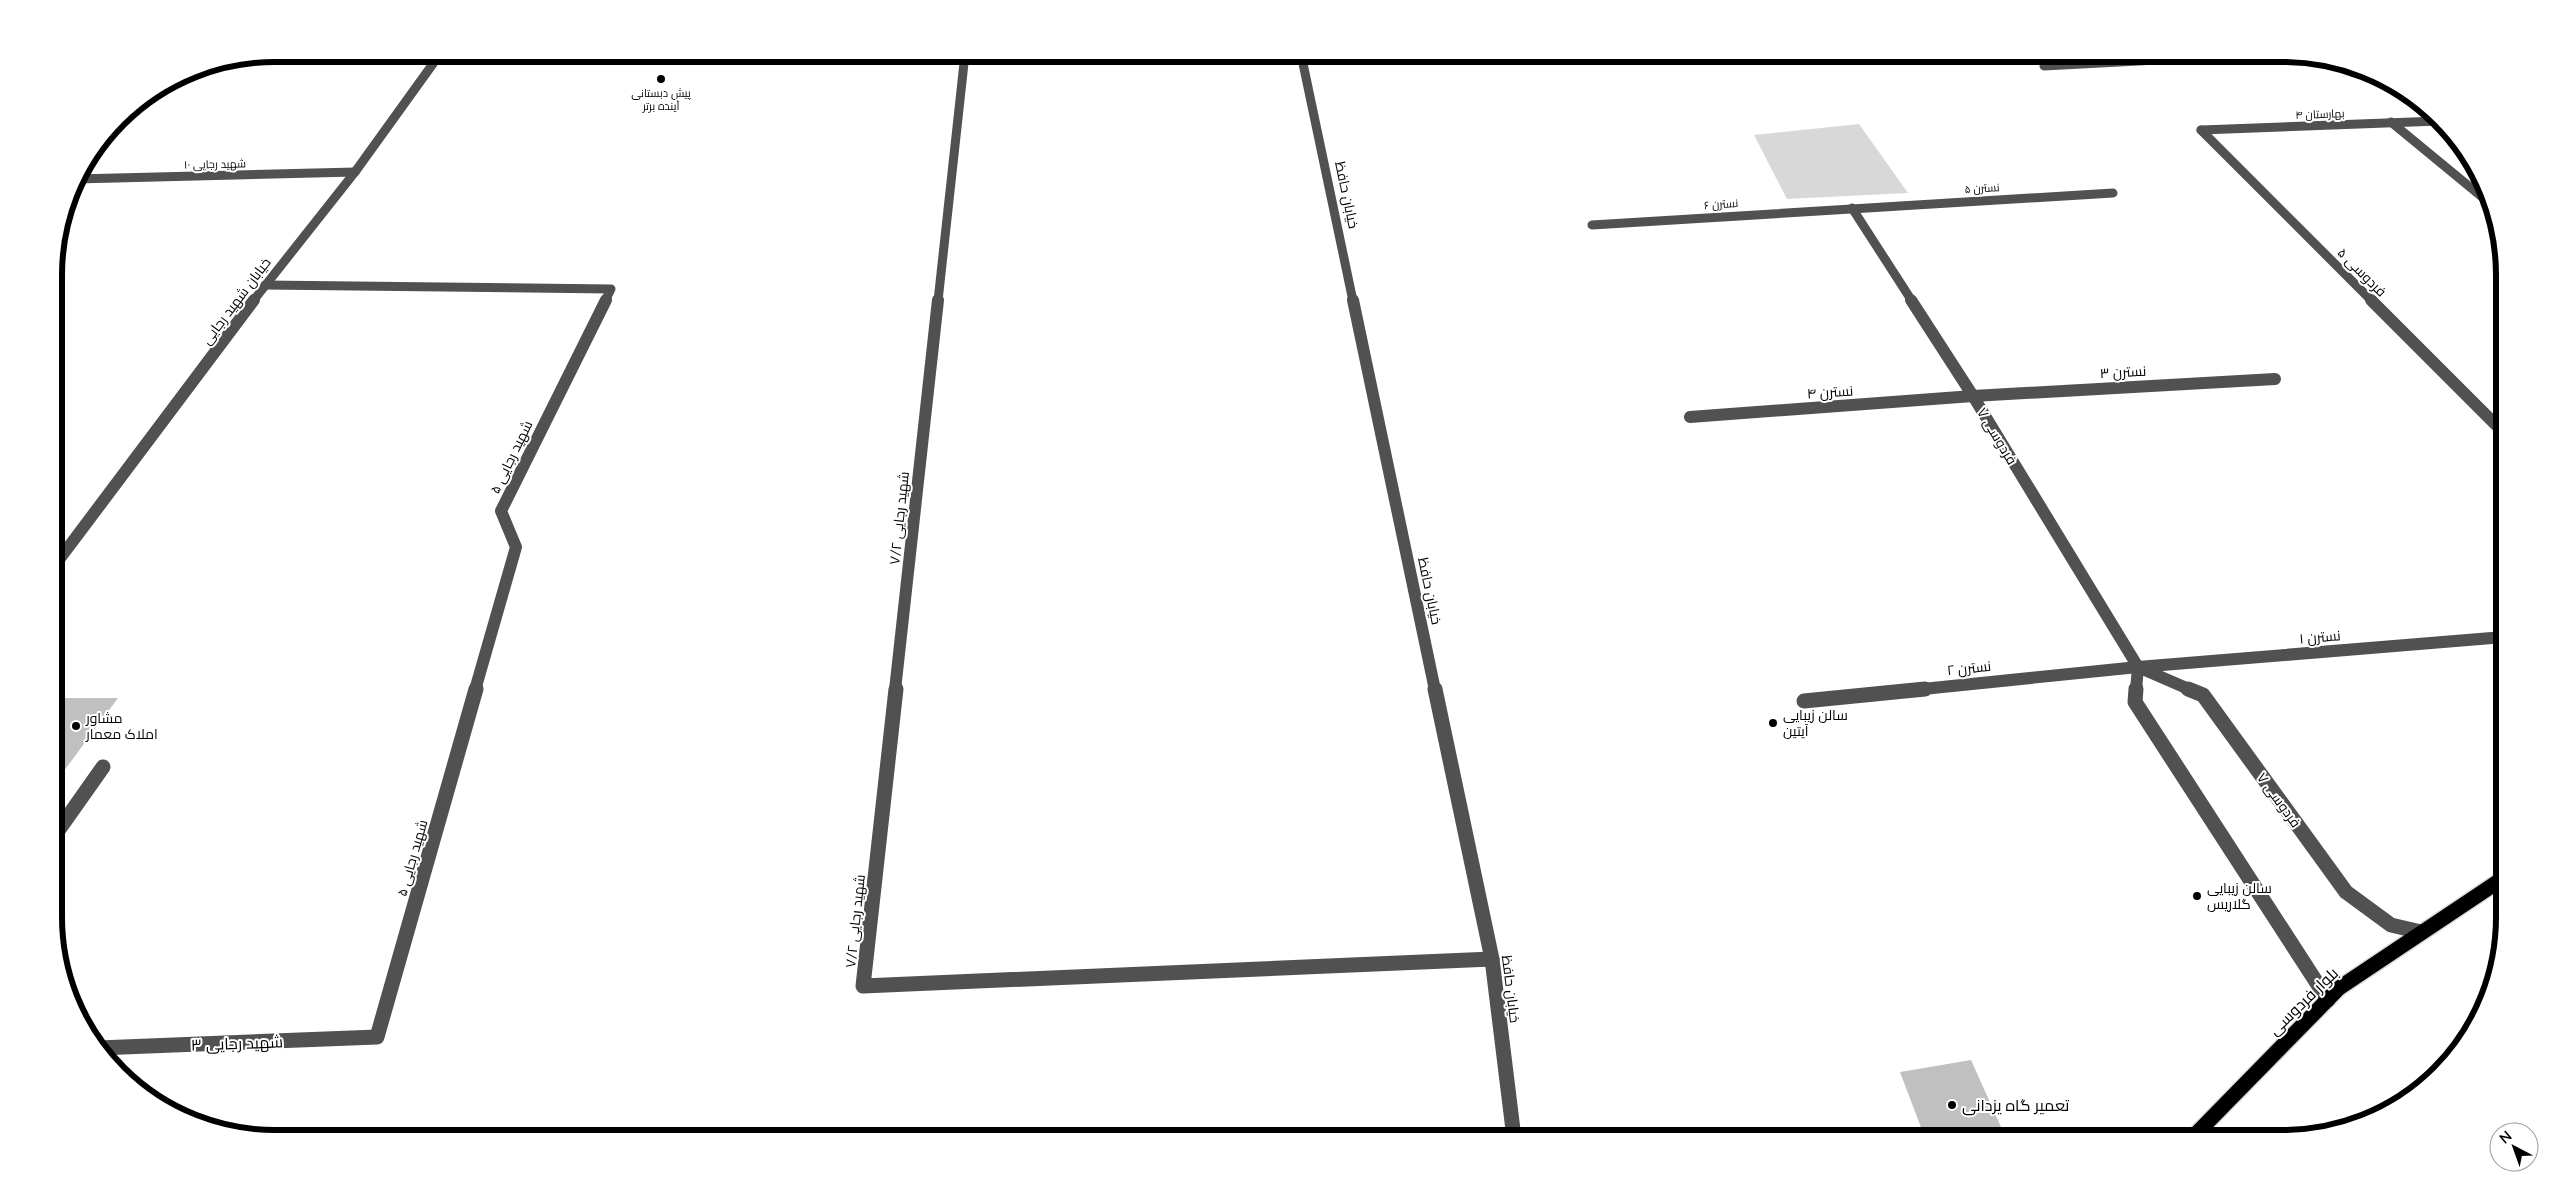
<svg xmlns="http://www.w3.org/2000/svg" width="2559" height="1192" font-family="Lato,Cairo,sans-serif">
  <rect width="100%" height="100%" fill="#fff"/>
  <polygon fill="#d8d8d8" points="1859,124 1908,193 1787,199 1754,135"/>
  <g fill="#c0c0c0">
    <polygon points="55,698 118,698 55,783"/>
    <polygon points="1971,1060 2006,1138 1925,1138 1900,1072"/>
  </g>
  <g fill="none" stroke-linecap="round" stroke-linejoin="round">
    <g stroke="#dbdbdb" stroke-width="18">
      <polyline id="major" points="2192,1138 2339,988 2505,877"/>
    </g>
    <g stroke="#515151" stroke-width="9">
      <polyline points="1301,54 1353,301"/>
      <polyline points="2044,66 2270,54"/>
      <polyline points="2391,122 2493,206"/>
      <polyline points="2201,130 2372,301"/>
      <polyline points="2201,130 2439,121"/>
      <polyline points="76,179 355,172"/>
      <polyline points="1852,208 1912,301"/>
      <polyline points="1592,225 2113,193"/>
      <polyline points="265,285 611,289 605,301"/>
      <polyline points="253,301 355,172 440,54"/>
      <polyline points="938,301 965,54"/>
    </g>
    <g stroke="#515151" stroke-width="12">
      <polyline points="1353,300 1435,690"/>
      <polyline points="1911,300 1973,396 2138,667 2191,690"/>
      <polyline points="2371,300 2504,433"/>
      <polyline points="1690,417 1973,396 2275,379"/>
      <polyline points="55,565 254,300"/>
      <polyline points="475,690 516,547 501,511 606,300"/>
      <polyline points="895,690 938,300"/>
      <polyline points="1913,690 2138,667 2504,637"/>
      <polyline points="2136,690 2138,667"/>
    </g>
    <g stroke="#515151" stroke-width="15">
      <polyline points="896,689 863,986 1492,959"/>
      <polyline points="1435,689 1492,959 1514,1138"/>
      <polyline points="2136,689 2135,702 2328,1000"/>
      <polyline points="2188,689 2203,695 2346,892 2391,925 2421,932"/>
      <polyline points="1804,701 1925,689"/>
      <polyline points="55,835 103,767"/>
      <polyline points="98,1048 377,1037 476,689"/>
    </g>
    <use href="#major" stroke="#000" stroke-width="15"/>
  </g>
  <g fill="#000" stroke="#fff" stroke-width="2">
    <circle cx="661" cy="79" r="5"/>
    <circle cx="1773" cy="723" r="5"/>
    <circle cx="76" cy="726" r="5"/>
    <circle cx="2197" cy="896" r="5"/>
    <circle cx="1952" cy="1105" r="5"/>
  </g>
  <g text-anchor="middle" stroke-width="4" stroke-linejoin="round" paint-order="stroke">
    <g font-size="11" fill="#000" stroke="#fff">
      <text x="661" y="97">پیش دبستانی<tspan x="661" dy="13">آینده برتر</tspan></text>
    </g>
    <g font-size="11" fill="#000" stroke="#fff">
      <text transform="translate(2320 114) rotate(-2)" y="4">بهارستان ۴</text>
      <text transform="translate(215 164) rotate(-1)" y="4">شهید رجایی ۱۰</text>
      <text transform="translate(1982 188) rotate(-3)" y="4">نسترن ۵</text>
      <text transform="translate(1721 204) rotate(-4)" y="4">نسترن ۶</text>
    </g>
    <g font-size="14" fill="#000" stroke="#fff">
      <text transform="translate(1347 195) rotate(78)" y="5">خیابان حافظ</text>
      <text transform="translate(2362 272) rotate(45)" y="5">فردوسی ۵</text>
      <text transform="translate(236 301) rotate(-53)" y="5">خیابان شهید رجایی</text>
      <text transform="translate(2123 372) rotate(-3)" y="5">نسترن ۳</text>
      <text transform="translate(1830 392) rotate(-4)" y="5">نسترن ۴</text>
      <text transform="translate(1997 436) rotate(59)" y="5">فردوسی ۷</text>
      <text transform="translate(511 457) rotate(-64)" y="5">شهید رجایی ۵</text>
      <text transform="translate(899 518) rotate(-84)" y="5">شهید رجایی ۷/۲</text>
      <text transform="translate(1430 591) rotate(78)" y="5">خیابان حافظ</text>
      <text transform="translate(2320 637) rotate(-5)" y="5">نسترن ۱</text>
      <text transform="translate(1969 668) rotate(-6)" y="5">نسترن ۲</text>
      <text transform="translate(2279 800) rotate(54)" y="5">فردوسی ۷</text>
      <text transform="translate(412 858) rotate(-74)" y="5">شهید رجایی ۵</text>
      <text transform="translate(855 921) rotate(-84)" y="5">شهید رجایی ۷/۲</text>
      <text transform="translate(1511 989) rotate(83)" y="5">خیابان حافظ</text>
    </g>
    <g font-size="14" fill="#000" stroke="#fff" text-anchor="start">
      <text x="1783" y="720">سالن زیبایی<tspan x="1783" dy="16">آیتین</tspan></text>
      <text x="86" y="723">مشاور<tspan x="86" dy="16">املاک معمار</tspan></text>
      <text x="2207" y="893">سالن زیبایی<tspan x="2207" dy="16">گلاریس</tspan></text>
    </g>
    <g font-size="16" fill="#000" stroke="#fff">
      <text transform="translate(2303 1001) rotate(-44)" y="6">بلوار فردوسی</text>
      <text transform="translate(237 1043) rotate(-2)" y="6">شهید رجایی ۳</text>
    </g>
    <g font-size="16" fill="#000" stroke="#fff" text-anchor="start">
      <text x="1962" y="1111">تعمیر گاه یزدانی</text>
    </g>
  </g>
  <path d="M0 0H2559V1192H0ZM275 62H2283A213 213 0 0 1 2496 275V917A213 213 0 0 1 2283 1130H275A213 213 0 0 1 62 917V275A213 213 0 0 1 275 62Z" fill="#fff" fill-rule="evenodd"/>
  <path fill="none" stroke="#000" stroke-width="6" d="M275 62H2283A213 213 0 0 1 2496 275V917A213 213 0 0 1 2283 1130H275A213 213 0 0 1 62 917V275A213 213 0 0 1 275 62Z"/>
  <g transform="translate(2514 1147) rotate(319)"><circle r="24" fill="#ffffff" stroke="#999999"/>
  <path d="M0-4L9 19L0 12L-9 19Z" fill="#000000"/>
  <text y="-8" font-size="14" font-weight="bold" text-anchor="middle" fill="#000000">N</text>
  </g>
</svg>
